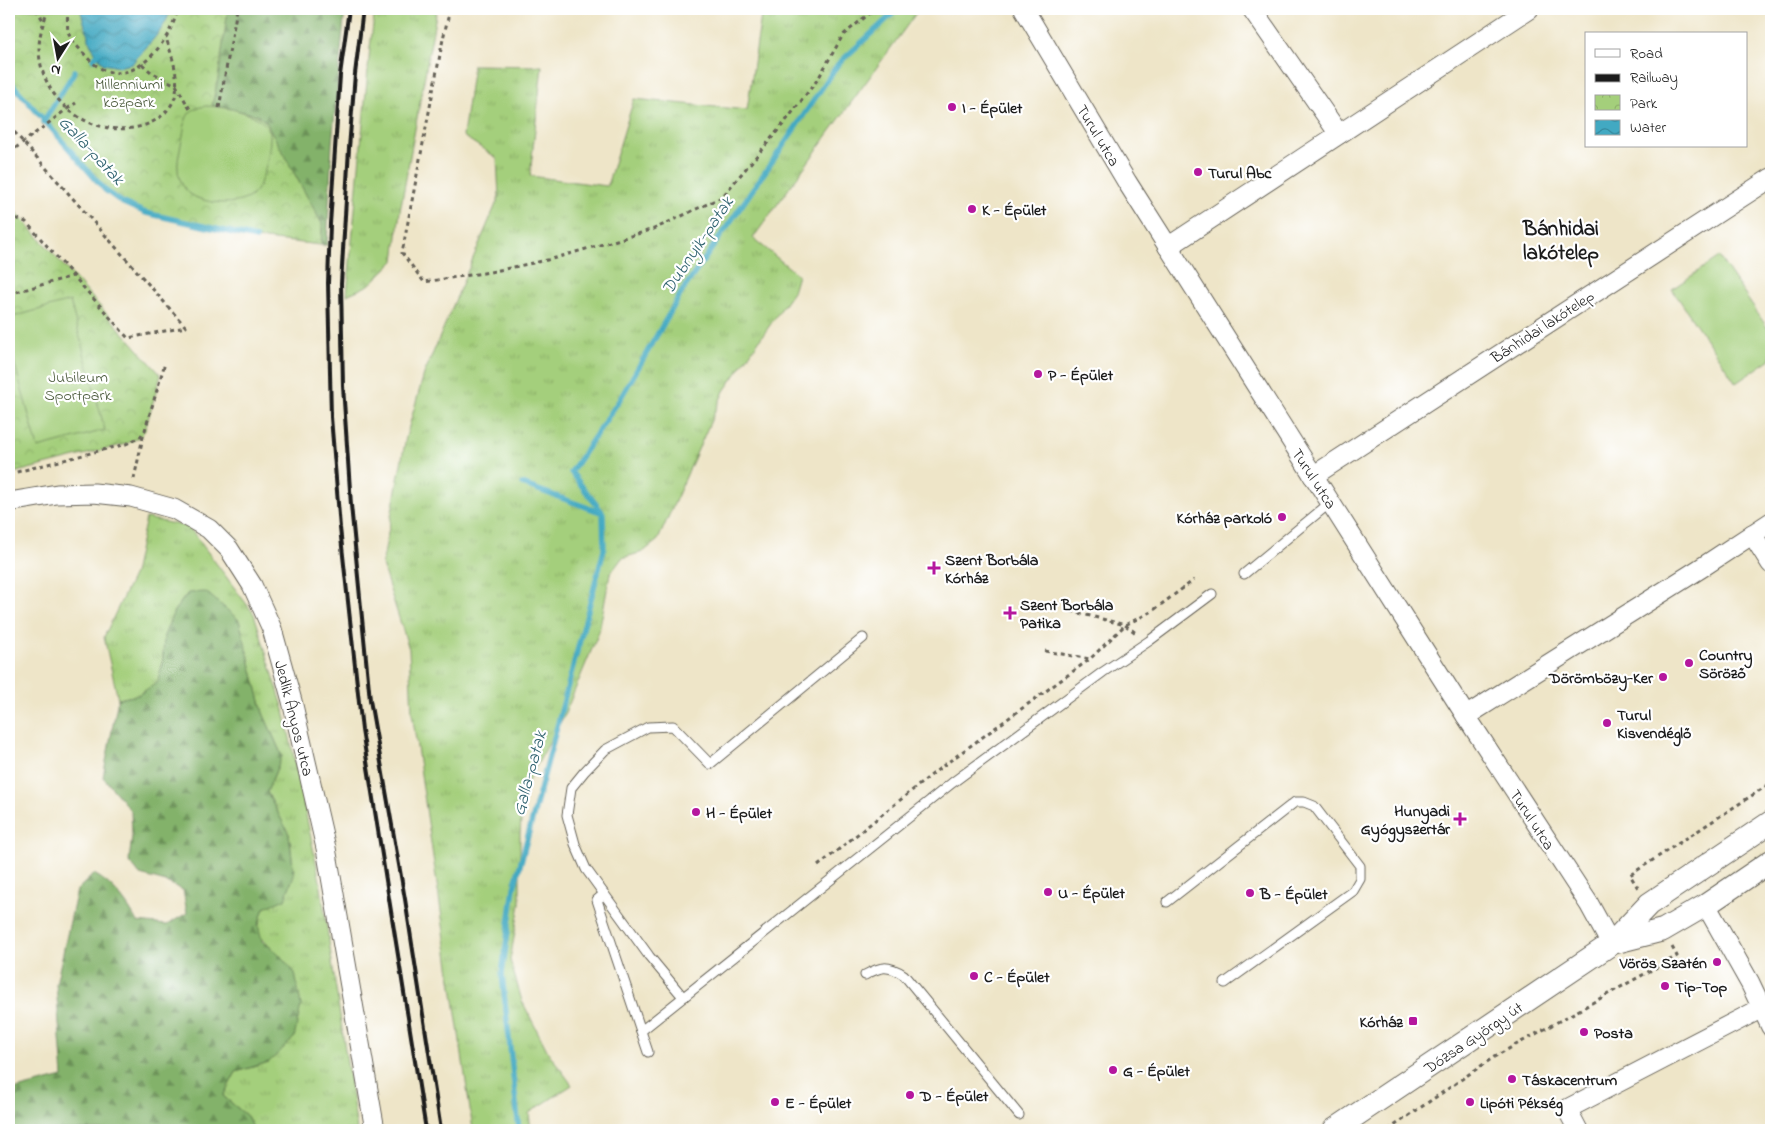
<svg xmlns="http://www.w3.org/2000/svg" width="1780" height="1139" font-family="'Indie Flower',sans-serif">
  <defs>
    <pattern id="grass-tufts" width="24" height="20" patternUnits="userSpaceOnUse" patternTransform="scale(1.25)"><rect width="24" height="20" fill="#a4cf7b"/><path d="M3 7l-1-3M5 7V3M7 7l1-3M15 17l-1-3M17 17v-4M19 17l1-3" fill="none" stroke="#8db16a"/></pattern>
    <pattern id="forest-firs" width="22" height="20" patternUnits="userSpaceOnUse" patternTransform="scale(1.25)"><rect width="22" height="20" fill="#83b26b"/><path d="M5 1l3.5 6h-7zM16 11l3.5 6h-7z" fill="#6a9057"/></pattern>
    <pattern id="park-crowns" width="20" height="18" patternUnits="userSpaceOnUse" patternTransform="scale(1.25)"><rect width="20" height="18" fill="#a4cf7b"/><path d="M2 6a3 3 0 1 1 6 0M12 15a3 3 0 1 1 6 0" fill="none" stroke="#8db16a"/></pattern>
    <pattern id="water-waves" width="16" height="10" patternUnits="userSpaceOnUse" patternTransform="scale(1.25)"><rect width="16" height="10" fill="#42a9c2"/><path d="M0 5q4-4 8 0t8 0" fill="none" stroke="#36899d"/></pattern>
  </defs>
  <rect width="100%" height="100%" fill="#fff"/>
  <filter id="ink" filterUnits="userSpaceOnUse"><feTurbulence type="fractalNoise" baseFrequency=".02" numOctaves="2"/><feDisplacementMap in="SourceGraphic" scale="10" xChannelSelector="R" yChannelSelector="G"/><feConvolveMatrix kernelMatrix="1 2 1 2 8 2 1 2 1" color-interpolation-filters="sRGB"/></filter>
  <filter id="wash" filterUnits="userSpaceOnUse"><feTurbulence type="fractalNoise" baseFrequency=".0096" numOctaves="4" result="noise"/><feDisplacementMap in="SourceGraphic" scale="20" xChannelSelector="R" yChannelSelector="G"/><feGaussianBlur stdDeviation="1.12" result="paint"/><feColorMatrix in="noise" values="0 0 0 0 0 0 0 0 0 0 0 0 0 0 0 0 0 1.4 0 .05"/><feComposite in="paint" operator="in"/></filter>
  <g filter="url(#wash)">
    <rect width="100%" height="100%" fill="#eee5c8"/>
    <g fill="url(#grass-tufts)" stroke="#60764c">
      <polygon points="375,9 437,9 400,211 394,261 369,285 347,295 370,48"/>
      <polygon points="762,9 919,9 753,238 798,275 793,292 724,391 658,540 643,552 622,558 610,574 599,632 564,716 523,790 520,834 520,904 510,960 522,1001 548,1052 572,1085 529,1113 531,1130 473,1130 412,713 409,649 382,565 406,437 424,374 499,197 497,158 463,136 473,65 542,66 530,176 607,186 634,99 747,110"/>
      <path d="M 146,518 L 189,527 L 254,614 L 284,710 L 320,881 L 357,1130 L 254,1130 L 247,1116 L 223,1096 L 236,1072 L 269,1062 L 278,953 C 257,937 255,932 264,908 L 285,898 L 294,875 L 289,834 L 267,792 L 282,756 L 263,713 L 239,621 L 188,593 L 174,611 L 164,636 L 163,658 L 158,682 L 138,695 L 118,699 L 104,637 L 134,574 Z"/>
    </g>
    <g fill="url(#forest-firs)" stroke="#506744">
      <polygon points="228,9 345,9 332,143 327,245 321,245 322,224 266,122 257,115 212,105 218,78"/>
      <path d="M 206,592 L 239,620 L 263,713 L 282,756 L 267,792 L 289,834 L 294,875 L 285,899 L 264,908 L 258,925 L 262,941 L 278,953 L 295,973 L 301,1005 L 294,1038 L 269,1062 L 236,1072 L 223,1096 L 247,1116 L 254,1130 L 9,1130 L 9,1093 L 12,1090 L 63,1077 L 56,984 L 77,890 L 94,874 C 112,883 128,904 137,922 L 167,925 L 187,913 L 183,890 L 166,882 L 140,875 L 129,861 L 132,836 L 131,811 L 103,777 L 118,699 L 138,695 L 158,682 L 163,658 L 164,636 L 174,611 L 188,593 Z"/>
    </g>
    <g fill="url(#park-crowns)" stroke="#60764c">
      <polygon points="9,9 228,9 218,78 212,105 257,115 266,122 322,224 321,245 256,238 146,213 123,203 105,190 9,80"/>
      <polygon points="9,204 161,375 145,430 140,437 126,444 9,474"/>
    </g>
    <g fill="#a4cf7b" stroke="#60764c">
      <path d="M 206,106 C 226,107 261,112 270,132 C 271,148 264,186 251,196 C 237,207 202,204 189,193 C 183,188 178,177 178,169 C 177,158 181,146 183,135 C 186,117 186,109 206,106 Z"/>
      <polygon points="1719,257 1771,333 1771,359 1736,383 1672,289"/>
      <polygon points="70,301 105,430 38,448 9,343 9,318"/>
    </g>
    <path fill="url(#water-waves)" stroke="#2f626f" d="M 80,9 L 171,9 C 165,31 146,46 132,64 L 118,67 L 103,64 L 91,46 Z"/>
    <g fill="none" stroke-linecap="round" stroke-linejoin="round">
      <g stroke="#42a9c2" stroke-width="5.5">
        <polyline points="93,59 97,55"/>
        <polyline points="9,80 105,190 123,203 146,213 256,238"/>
        <polyline points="43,122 75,71"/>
        <polyline points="602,512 571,472 620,399 683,290 783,146 838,64 898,9"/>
        <polyline points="519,1130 502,974 514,888 604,550 603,513 522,484"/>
      </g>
    </g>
  </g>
  <g filter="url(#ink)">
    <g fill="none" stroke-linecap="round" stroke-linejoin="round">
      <g stroke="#666258" stroke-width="11">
        <g id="service">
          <polyline points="1244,574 1331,502"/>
          <polyline points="604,894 597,900 648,1052"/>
          <polyline points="1167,902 1295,802 1304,802 1314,806 1360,866 1360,879 1353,891 1225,983"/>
          <path d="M 865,975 C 881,966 888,965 904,975 L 1019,1115"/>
          <polyline points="683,997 649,956 586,869 575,844 567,815 571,788 584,772 605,750 648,727 673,726 710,764 863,638"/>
          <polyline points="641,1031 952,783 1103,672 1149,641 1212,594"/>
        </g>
      </g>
      <g stroke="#666258" stroke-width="21">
        <g id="minor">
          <polyline points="1024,9 1127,182 1466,716 1589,904 1611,944"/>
          <polyline points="1252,9 1339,134"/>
          <polyline points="1168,247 1529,9"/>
          <polyline points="1313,476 1771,178"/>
          <polyline points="9,502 57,494 94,493 131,497 174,509 209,529 229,549 252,585 272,629 292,701 326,848 375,1130"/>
          <polyline points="1752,534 1771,564"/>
          <polyline points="1466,716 1701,568 1771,522"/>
          <polyline points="1706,905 1750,983 1771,1027"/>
          <polyline points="1578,1130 1567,1109 1762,1008"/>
        </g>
      </g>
      <g stroke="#666258" stroke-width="24">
        <g id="tertiary">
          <polyline points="1612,943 1663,930 1706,905 1771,861"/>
          <polyline points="1334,1130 1611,944 1649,904 1771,822"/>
        </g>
      </g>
      <g stroke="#666258" stroke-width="3" stroke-dasharray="4 4" stroke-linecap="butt">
        <polyline points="36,9 43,20"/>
        <path d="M 49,9 C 43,22 39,35 39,49 C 40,101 91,140 142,126 C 156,122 170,112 175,97 C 180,78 172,56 166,38"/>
        <path d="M 67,9 C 68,16 67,24 68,32 C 71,41 80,49 86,56 C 124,100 168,48 178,9"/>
        <polyline points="450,9 443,39 402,253 424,282 490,272 552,259 654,229 722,197 785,122 818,79 843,35 875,9"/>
        <polyline points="142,64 151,72 176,85 191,111"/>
        <polyline points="219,108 237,9"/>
        <polyline points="67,109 76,103"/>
        <polyline points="9,126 186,327 128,338 26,222 9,216"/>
        <polyline points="9,294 73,276"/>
        <polyline points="9,474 126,444 140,437 145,430 165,363"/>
        <polyline points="134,479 144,432"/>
        <polyline points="1071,611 1125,625 1136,633"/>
        <polyline points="1045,651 1090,659"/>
        <polyline points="818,866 940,768 1090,659 1125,625 1151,612 1194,580"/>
        <polyline points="1638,888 1630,875 1771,783"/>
        <polyline points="1388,1130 1494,1057 1677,956 1672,947"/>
      </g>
      <use href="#service" stroke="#fff" stroke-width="9"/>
      <use href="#minor" stroke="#fff" stroke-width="19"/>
      <use href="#tertiary" stroke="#fff" stroke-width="22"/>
      <g stroke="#1c1c1c" stroke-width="4">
        <polyline points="349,9 340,75 330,224 328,283 331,417 340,528 362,730 426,1130"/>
        <polyline points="363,9 355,74 349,148 341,284 343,386 351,505 370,700 405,899 441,1130"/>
      </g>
      <polyline stroke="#666258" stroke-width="3" stroke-dasharray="4 4" stroke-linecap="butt" points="9,153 67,109"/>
    </g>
  </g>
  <g fill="#b5179e" stroke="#fff" stroke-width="2">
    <circle cx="952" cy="107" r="5"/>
    <circle cx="1198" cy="172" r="5"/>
    <circle cx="972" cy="209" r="5"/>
    <circle cx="1038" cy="374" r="5"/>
    <circle cx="1282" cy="517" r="5"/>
    <path d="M931.5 560.5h5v5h5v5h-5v5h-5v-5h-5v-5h5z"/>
    <path d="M1007.5 605.5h5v5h5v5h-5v5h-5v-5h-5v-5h5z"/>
    <circle cx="1689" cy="663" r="5"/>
    <circle cx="1663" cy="677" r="5"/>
    <circle cx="1607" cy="723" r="5"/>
    <circle cx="696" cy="812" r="5"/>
    <path d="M1457.5 811.5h5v5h5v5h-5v5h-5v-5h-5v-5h5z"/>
    <circle cx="1048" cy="892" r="5"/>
    <circle cx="1250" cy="893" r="5"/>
    <circle cx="1717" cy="962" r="5"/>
    <circle cx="974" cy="976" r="5"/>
    <circle cx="1665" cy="986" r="5"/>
    <rect x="1408" y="1016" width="10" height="10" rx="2.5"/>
    <circle cx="1584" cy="1032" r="5"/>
    <circle cx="1113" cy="1070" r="5"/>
    <circle cx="1512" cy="1079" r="5"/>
    <circle cx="910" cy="1095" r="5"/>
    <circle cx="775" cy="1102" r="5"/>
    <circle cx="1470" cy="1102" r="5"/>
  </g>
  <g text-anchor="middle" stroke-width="4.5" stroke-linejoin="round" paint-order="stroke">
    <g font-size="16" fill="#4c5b3d" stroke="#fff">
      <text x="129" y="89">Millenniumi<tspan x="129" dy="18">közpark</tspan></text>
      <text x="78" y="382">Jubileum<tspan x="78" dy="18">Sportpark</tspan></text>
    </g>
    <g font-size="16" font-weight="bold" fill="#1c1c1c" stroke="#fff" text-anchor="start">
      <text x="962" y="113">I - Épület</text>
      <text x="1208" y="178">Turul Abc</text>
      <text x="982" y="215">K - Épület</text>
      <text x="1048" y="380">P - Épület</text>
      <text x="1272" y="523" text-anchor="end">Kórház parkoló</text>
      <text x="945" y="565">Szent Borbála<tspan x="945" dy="18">Kórház</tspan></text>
      <text x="1020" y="610">Szent Borbála<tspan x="1020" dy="18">Patika</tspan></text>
      <text x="1699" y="660">Country<tspan x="1699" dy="18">Söröző</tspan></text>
      <text x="1653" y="683" text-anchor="end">Dörömbözy-Ker</text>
      <text x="1617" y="720">Turul<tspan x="1617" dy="18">Kisvendéglő</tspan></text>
      <text x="1450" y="816" text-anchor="end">Hunyadi<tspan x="1450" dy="18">Gyógyszertár</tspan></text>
      <text x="706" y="818">H - Épület</text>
      <text x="1058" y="898">U - Épület</text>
      <text x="1260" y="899">B - Épület</text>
      <text x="1707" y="968" text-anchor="end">Vörös Szatén</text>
      <text x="984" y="982">C - Épület</text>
      <text x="1675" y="992">Tip-Top</text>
      <text x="1403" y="1027" text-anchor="end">Kórház</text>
      <text x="1594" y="1038">Posta</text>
      <text x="1123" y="1076">G - Épület</text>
      <text x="1522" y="1085">Táskacentrum</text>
      <text x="920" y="1101">D - Épület</text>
      <text x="785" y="1108">E - Épület</text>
      <text x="1480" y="1108">Lipóti Pékség</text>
    </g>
    <g font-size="16" fill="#1c1c1c" stroke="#fff">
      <text transform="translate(1099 135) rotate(59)" y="6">Turul utca</text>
      <text transform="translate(1542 326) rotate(-33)" y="6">Bánhidai lakótelep</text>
      <text transform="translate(1315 478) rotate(57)" y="6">Turul utca</text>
      <text transform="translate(295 718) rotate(76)" y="6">Jedlik Ányos utca</text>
      <text transform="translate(1533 819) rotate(57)" y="6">Turul utca</text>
      <text transform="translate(1473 1037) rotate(-34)" y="6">Dózsa György út</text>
    </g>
    <g font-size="18" font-style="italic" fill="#2f626f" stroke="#fff">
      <text transform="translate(92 150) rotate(47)" y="6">Galla-patak</text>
      <text transform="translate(697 245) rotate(-56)" y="6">Dubnyik-patak</text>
      <text transform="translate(529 773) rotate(-75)" y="6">Galla-patak</text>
    </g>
    <g font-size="21" font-weight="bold" fill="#1c1c1c" stroke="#fff">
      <text x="1561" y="235">Bánhidai<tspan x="1561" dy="24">lakótelep</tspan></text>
    </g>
  </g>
  <rect width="1780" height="1139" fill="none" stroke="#fff" stroke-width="30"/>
  <rect x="1585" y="32" width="162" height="115" fill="#ffffff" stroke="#a4a4a4"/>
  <rect x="1595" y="49" width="25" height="8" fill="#ffffff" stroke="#a4a4a4"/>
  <text x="1630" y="58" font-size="15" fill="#1c1c1c">Road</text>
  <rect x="1595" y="74" width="25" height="8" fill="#1c1c1c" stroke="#a4a4a4"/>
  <text x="1630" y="82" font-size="15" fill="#1c1c1c">Railway</text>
  <rect x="1595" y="95" width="25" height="15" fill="url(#park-crowns)" stroke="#a4a4a4"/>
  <text x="1630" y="108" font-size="15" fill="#1c1c1c">Park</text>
  <rect x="1595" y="120" width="25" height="15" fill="url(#water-waves)" stroke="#a4a4a4"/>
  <text x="1630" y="132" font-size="15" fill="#1c1c1c">Water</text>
  <g transform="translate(58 58) rotate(191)" stroke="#ffffff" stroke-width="4" paint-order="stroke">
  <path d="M0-4L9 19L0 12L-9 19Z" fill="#1c1c1c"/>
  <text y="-8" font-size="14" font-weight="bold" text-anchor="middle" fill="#1c1c1c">N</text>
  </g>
</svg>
